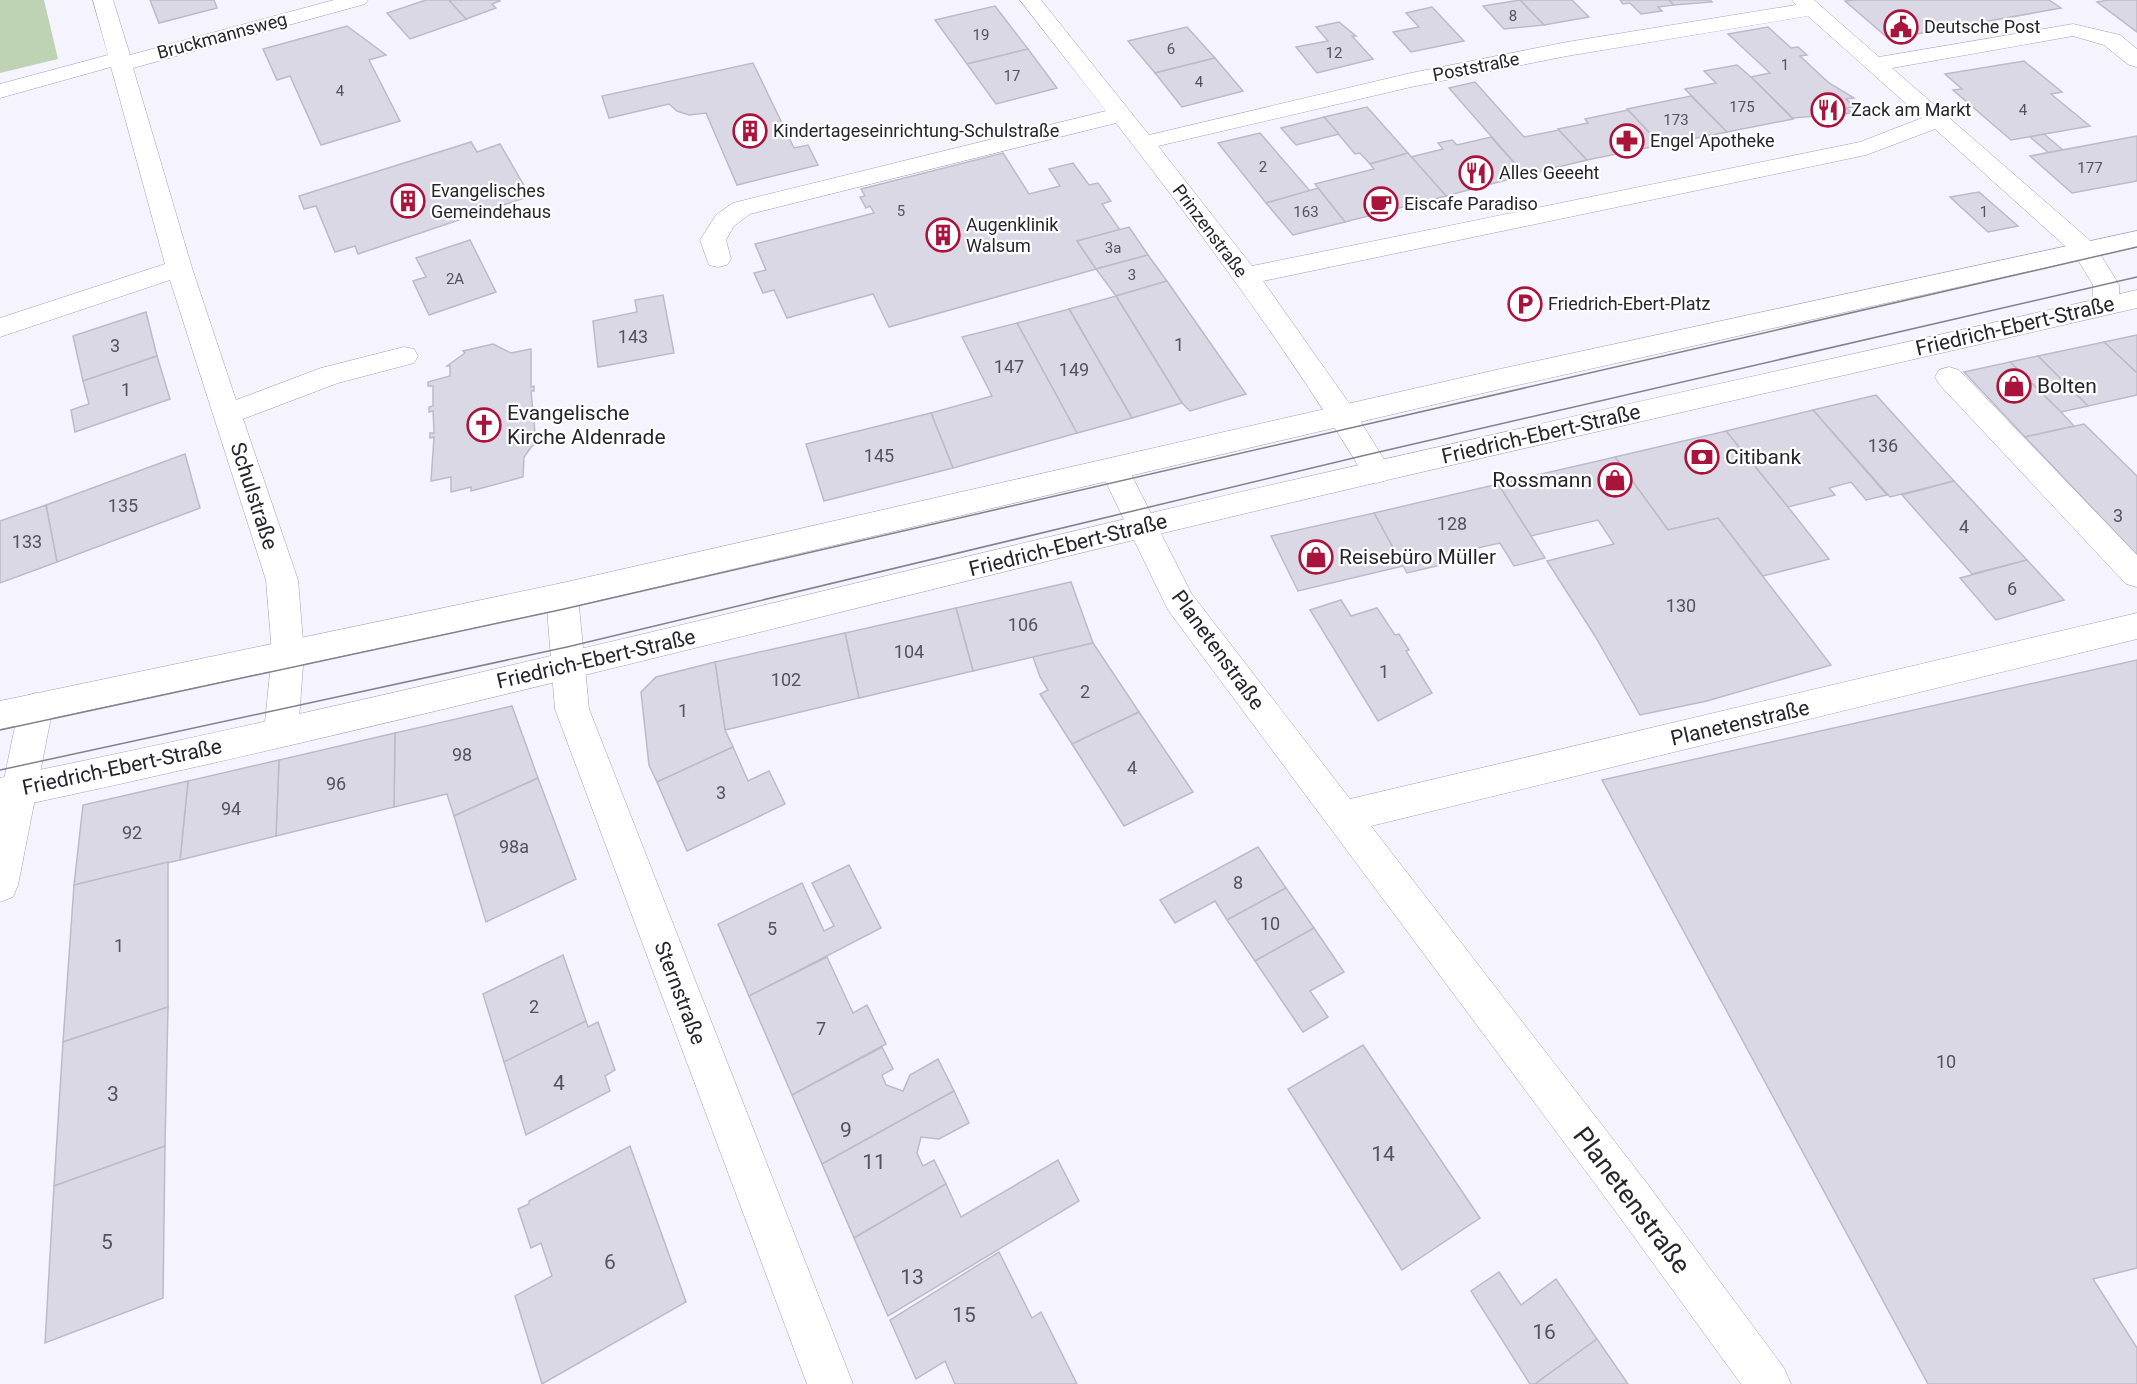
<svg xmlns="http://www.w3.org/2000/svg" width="2137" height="1384" font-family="Roboto,sans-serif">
  <rect width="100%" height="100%" fill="#f5f3fe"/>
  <polygon fill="#bed3b4" points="0,0 44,0 58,59 0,73"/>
  <g fill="#dbd8e6" stroke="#bdbac8" stroke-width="1.5">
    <polygon points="150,0 214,0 217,8 159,23"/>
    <polygon points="426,0 449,0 467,19 410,39 387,13"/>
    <polygon points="449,0 498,0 500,1 492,4 496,8 466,19"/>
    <polygon points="1520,0 1572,0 1589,17 1544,25"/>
    <polygon points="1520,0 1544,25 1504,29 1483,6"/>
    <polygon points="1620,0 1669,0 1674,5 1658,7 1662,11 1641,14 1630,3 1623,4"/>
    <polygon points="1669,0 1710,0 1712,2 1674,5"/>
    <polygon points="1854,0 2049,0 2061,8 1889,39 1845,1"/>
    <polygon points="2108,0 2137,0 2137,32 2097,2"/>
    <polygon points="995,6 1028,49 967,64 935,20"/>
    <polygon points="1432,7 1464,41 1411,52 1393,32 1419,27 1406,13"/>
    <polygon points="1339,22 1356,36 1352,36 1373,59 1317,73 1296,47 1328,41 1316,27"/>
    <polygon points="347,26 386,55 369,60 400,121 321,145 290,76 277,80 263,49"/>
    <polygon points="1187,27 1215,58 1155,73 1128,41"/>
    <polygon points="1768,27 1791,48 1798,47 1807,55 1800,56 1829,83 1854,98 1846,99 1854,107 1846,108 1852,113 1793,118 1751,77 1770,73 1728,34"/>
    <polygon points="1028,49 1057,88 996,104 967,64"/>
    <polygon points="1215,58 1243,91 1182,107 1155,73"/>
    <polygon points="2024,61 2062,92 2051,94 2090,126 2011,140 1953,90 1962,89 1945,74"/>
    <polygon points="753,63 794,148 808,145 818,165 737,185 706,113 689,115 677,111 669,104 609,118 602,96"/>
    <polygon points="1737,65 1751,77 1793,119 1727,132 1685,89 1716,83 1704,71"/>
    <polygon points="1475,82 1524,137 1559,130 1587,160 1525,175 1449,88"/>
    <polygon points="1691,96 1727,132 1661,145 1627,109"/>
    <polygon points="1367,107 1408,153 1370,164 1360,153 1355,154 1324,117"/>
    <polygon points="1628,110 1661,145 1587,160 1558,129 1588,123 1585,119"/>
    <polygon points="1324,117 1339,134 1296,145 1281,128"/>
    <polygon points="1260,133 1310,191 1266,203 1218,143"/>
    <polygon points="2044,134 2063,150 2049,153 2030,137"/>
    <polygon points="2137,136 2137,181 2072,193 2030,156"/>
    <polygon points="1491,137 1525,175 1446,196 1411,157 1443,149 1438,143 1452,140 1457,145"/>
    <polygon points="471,142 477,152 500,144 530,196 358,254 355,246 335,252 316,206 304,209 299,196"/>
    <polygon points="1003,153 1029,194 1060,186 1049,169 1073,163 1089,185 1098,183 1111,201 1102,204 1120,230 1077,241 1096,269 889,327 873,294 787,318 774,290 763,293 754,273 766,270 755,244 874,213 870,206 866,208 860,197 865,196 861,189"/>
    <polygon points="1408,153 1446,196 1345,222 1315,184 1374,169 1370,164"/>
    <polygon points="1318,188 1345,222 1293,235 1266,203"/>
    <polygon points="1979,192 2018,226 1988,232 1950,197"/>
    <polygon points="1129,227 1148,255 1096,269 1077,241"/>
    <polygon points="470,240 496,292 429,315 413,281 426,277 416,258"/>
    <polygon points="1148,255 1167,281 1116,296 1096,269"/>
    <polygon points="1167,281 1246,394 1190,411 1182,403 1116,296"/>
    <polygon points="663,295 674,353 598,367 593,321 637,312 635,300"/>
    <polygon points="1116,296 1182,403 1132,418 1069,309"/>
    <polygon points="1069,309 1132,418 1077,433 1017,323"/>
    <polygon points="146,312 157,356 83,381 73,336"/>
    <polygon points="1017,323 1077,433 953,468 931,413 992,396 962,337"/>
    <polygon points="2137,335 2137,373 2104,342"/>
    <polygon points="2104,342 2137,373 2137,395 2088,406 2038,356"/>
    <polygon points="493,344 511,353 531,349 531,387 534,386 534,391 531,391 533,413 536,412 537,416 534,417 535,438 539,438 539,442 532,446 524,457 523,477 471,491 471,487 451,492 451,477 431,481 434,437 430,438 430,433 434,433 433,411 429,412 429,407 433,406 433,386 428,386 428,382 450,376 450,366 447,366 465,353 463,351"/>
    <polygon points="157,356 170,399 75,432 71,410 89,404 83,381"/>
    <polygon points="2038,356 2088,406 2061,412 2010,362"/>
    <polygon points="2010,362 2061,412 2074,426 2025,437 1964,372"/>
    <polygon points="1876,395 1954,481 1890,497 1813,410"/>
    <polygon points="1813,410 1887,495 1866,500 1851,482 1829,488 1835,495 1788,507 1726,431"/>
    <polygon points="931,413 953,468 824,501 806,444"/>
    <polygon points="2084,424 2137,476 2137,555 2025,437"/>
    <polygon points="1726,431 1788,507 1829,559 1763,576 1718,518 1668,530 1615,457"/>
    <polygon points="185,454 200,508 57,562 46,505"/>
    <polygon points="1615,457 1668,530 1718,518 1831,665 1707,701 1640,715 1595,636 1547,561 1614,544 1598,520 1531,536 1498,484"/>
    <polygon points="1954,481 2027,560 1972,574 1902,495"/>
    <polygon points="1498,484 1545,558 1514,566 1500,543 1477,548 1477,553 1463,555 1466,559 1407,573 1374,513"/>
    <polygon points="46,505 57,562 0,583 0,521"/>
    <polygon points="1374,513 1403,566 1298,591 1271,536"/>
    <polygon points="2027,560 2064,600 1996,620 1960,578"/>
    <polygon points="1071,582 1093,643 973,671 956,608"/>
    <polygon points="1341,600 1351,616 1377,608 1395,635 1399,634 1409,650 1406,651 1432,693 1378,721 1310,610"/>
    <polygon points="956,608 973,671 859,698 845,633"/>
    <polygon points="845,633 859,698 725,730 715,662"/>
    <polygon points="1093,643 1139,712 1072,744 1040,694 1048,690 1040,677 1033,657"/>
    <polygon points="2137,660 2137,1268 2093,1279 2137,1348 2137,1384 1928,1384 1602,780"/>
    <polygon points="715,662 725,730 733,747 657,782 649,765 641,692 656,677"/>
    <polygon points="512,706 538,778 454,816 447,794 394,807 395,733"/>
    <polygon points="1139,712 1193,792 1124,826 1072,744"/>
    <polygon points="395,733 394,807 276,836 279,760"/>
    <polygon points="733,747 748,781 769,771 785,804 687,851 657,782"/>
    <polygon points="279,760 276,836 180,860 188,781"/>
    <polygon points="538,778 576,879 486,922 454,816"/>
    <polygon points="188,781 180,860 74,885 83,805"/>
    <polygon points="1258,847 1286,888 1227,920 1215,901 1175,923 1160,900"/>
    <polygon points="168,862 168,1007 63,1042 74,885"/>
    <polygon points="849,865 881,928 749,996 718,924 802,883 824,931 834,926 812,883"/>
    <polygon points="1286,888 1314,928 1255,961 1227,920"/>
    <polygon points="1314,928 1344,972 1310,991 1328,1017 1303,1032 1255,961"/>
    <polygon points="563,955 586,1021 504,1062 483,994"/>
    <polygon points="827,957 853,1013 867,1005 886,1044 792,1095 749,996"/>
    <polygon points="168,1007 165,1146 54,1186 63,1042"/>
    <polygon points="586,1021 588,1027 598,1022 615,1070 605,1076 610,1091 526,1135 504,1062"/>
    <polygon points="1363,1045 1480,1218 1402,1270 1288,1089"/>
    <polygon points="882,1047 893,1069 882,1075 886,1085 903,1091 910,1075 938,1059 954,1091 822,1164 792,1095"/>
    <polygon points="954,1091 969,1123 939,1139 921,1137 917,1153 923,1166 934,1160 946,1184 854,1238 822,1164"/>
    <polygon points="165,1146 163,1298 45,1343 54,1186"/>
    <polygon points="630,1146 686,1302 542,1384 515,1296 552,1276 541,1243 531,1248 518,1209 529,1204 529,1201"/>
    <polygon points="1058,1160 1079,1201 888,1316 854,1238 946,1184 961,1217"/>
    <polygon points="999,1252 1032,1318 1041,1312 1077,1384 955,1384 945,1361 916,1379 890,1320"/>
    <polygon points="1499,1272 1521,1305 1556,1279 1597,1339 1535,1384 1530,1384 1471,1291"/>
    <polygon points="1597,1339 1628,1384 1535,1384"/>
  </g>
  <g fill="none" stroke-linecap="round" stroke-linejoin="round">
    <g stroke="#a3a0ae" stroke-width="1">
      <g id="minor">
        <polygon points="93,0 113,0 130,55 334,0 368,0 365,4 133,68 192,268 236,400 321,368 404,347 414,349 418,356 414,363 338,383 243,419 298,580 304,653 298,732 293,742 281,747 269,742 264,732 272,653 266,580 170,280 0,337 0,318 165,264 111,67 0,98 0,84 108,55"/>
        <path d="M 1020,0 L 1041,0 L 1149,135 L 1411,73 L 1567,42 L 1796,5 L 1792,0 L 1814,0 L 1879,57 L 2073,24 L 2120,35 L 2137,49 L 2137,67 L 2129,65 L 2104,45 L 2073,36 L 1892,68 L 2094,244 L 2119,285 L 2119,305 L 2115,311 L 2106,314 L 2097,311 L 2093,305 L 2093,285 L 2075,255 L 1935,129 L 1866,155 L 1263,281 L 1349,403 L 1387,464 L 1392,472 L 1387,480 L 1377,483 L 1367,480 C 1291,354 1206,239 1116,123 L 750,214 L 734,226 L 726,240 L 731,259 L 727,265 L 718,267 L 709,265 L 700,240 L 716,215 L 733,203 L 1106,111 ZM 1808,16 L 1922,118 L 1860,142 L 1252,266 L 1158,146 L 1411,87 L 1567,56 Z"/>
        <polygon points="1949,367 1959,370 2137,555 2137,587 2126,584 1939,384 1935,377 1939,370"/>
        <polygon points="1115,459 1125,462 1191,593 1350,799 2137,613 2137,639 1371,826 1646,1182 1784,1368 1791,1384 1741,1384 1616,1212 1168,610 1100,470 1105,462"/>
        <polygon points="562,583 573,587 578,596 589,709 853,1384 807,1384 555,709 546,596 551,587"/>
        <polygon points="36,693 48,697 53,707 18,885 13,897 0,902 0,799 19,707 24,697"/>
      </g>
    </g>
    <g stroke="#a3a0ae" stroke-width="1">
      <g id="major">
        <polygon points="2137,231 2137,247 1509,387 562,609 0,729 0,701 562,583 1509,367"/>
        <path d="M 2137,290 L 2137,308 C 1804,385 1470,459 1138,539 C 759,631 381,729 0,810 L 0,778 C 381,701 759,605 1138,516 C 1470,438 1804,366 2137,290 Z"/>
      </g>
    </g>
    <use href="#minor" fill="#fff" fill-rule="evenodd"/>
    <use href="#major" fill="#fff" fill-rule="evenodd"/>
    <g stroke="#828189" stroke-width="1.5">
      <polyline points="0,730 564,609 2137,247"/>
      <polyline points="0,770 567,647 1366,455 2137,277"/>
    </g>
  </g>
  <defs>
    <g id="civic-ring" transform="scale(1.725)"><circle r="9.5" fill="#fff" stroke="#aa133c" stroke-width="1.5"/><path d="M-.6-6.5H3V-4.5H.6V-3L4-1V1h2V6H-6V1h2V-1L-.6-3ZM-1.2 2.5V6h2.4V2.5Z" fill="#aa133c"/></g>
    <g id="restaurant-ring" transform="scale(1.725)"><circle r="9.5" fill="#fff" stroke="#aa133c" stroke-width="1.5"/><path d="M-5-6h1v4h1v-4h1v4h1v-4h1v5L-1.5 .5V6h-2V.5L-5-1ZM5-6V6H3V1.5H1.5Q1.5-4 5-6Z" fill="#aa133c"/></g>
    <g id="building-ring" transform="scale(1.725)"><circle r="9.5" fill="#fff" stroke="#aa133c" stroke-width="1.5"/><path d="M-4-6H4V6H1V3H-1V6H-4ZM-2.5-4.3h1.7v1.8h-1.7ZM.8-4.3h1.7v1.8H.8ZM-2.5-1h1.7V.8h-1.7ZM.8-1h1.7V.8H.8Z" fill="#aa133c"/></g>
    <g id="pharmacy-ring" transform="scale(1.725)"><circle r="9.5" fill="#fff" stroke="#aa133c" stroke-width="1.5"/><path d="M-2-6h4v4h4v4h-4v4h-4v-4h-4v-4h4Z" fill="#aa133c"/></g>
    <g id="cafe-ring" transform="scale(1.725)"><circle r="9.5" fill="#fff" stroke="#aa133c" stroke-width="1.5"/><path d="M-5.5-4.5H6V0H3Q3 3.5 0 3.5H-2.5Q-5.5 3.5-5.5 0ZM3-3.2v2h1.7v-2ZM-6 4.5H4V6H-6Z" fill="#aa133c"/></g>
    <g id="parking-ring" transform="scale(1.725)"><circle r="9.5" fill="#fff" stroke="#aa133c" stroke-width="1.5"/><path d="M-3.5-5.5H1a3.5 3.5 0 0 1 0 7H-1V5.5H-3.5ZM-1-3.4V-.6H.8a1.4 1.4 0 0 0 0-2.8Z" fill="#aa133c"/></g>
    <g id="shop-ring" transform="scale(1.725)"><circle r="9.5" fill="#fff" stroke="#aa133c" stroke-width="1.5"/><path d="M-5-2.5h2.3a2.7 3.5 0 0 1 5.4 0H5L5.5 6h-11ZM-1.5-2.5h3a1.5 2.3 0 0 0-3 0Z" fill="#aa133c"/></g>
    <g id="church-ring" transform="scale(1.725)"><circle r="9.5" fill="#fff" stroke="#aa133c" stroke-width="1.5"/><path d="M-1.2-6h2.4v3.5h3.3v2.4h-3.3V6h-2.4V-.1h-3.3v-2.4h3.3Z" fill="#aa133c"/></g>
    <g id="bank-ring" transform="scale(1.725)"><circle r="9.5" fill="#fff" stroke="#aa133c" stroke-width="1.5"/><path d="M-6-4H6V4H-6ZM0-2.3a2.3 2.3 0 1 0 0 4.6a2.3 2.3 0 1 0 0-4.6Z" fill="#aa133c"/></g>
  </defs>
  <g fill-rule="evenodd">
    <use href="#civic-ring" x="1901" y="27"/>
    <use href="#restaurant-ring" x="1828" y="110"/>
    <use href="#building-ring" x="750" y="131"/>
    <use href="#pharmacy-ring" x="1627" y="141"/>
    <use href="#restaurant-ring" x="1476" y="173"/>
    <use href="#building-ring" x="408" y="201"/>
    <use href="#cafe-ring" x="1381" y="204"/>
    <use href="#building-ring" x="943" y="235"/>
    <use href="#parking-ring" x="1525" y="304"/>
    <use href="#shop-ring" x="2014" y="386"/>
    <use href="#church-ring" x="484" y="425"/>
    <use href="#bank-ring" x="1702" y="457"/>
    <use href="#shop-ring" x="1615" y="480"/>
    <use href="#shop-ring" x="1316" y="557"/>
  </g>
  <g text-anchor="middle" stroke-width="4.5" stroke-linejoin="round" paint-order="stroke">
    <g font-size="15" fill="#53525a">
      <text x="1513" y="21">8</text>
      <text x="981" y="40">19</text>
      <text x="1171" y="54">6</text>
      <text x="1334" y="58">12</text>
      <text x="1785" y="70">1</text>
      <text x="1012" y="81">17</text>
      <text x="1199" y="87">4</text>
      <text x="340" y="96">4</text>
      <text x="1742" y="112">175</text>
      <text x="2023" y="115">4</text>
      <text x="1676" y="125">173</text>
      <text x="1263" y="172">2</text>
      <text x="2090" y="173">177</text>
      <text x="901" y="216">5</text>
      <text x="1306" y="217">163</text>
      <text x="1984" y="217">1</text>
      <text x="1113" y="253">3a</text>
      <text x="1132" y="280">3</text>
      <text x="455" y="284">2A</text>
    </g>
    <g font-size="18" fill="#26252b" stroke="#fff" text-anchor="start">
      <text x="1924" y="33">Deutsche Post</text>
      <text x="1851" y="116">Zack am Markt</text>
      <text x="773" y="137">Kindertageseinrichtung-Schulstraße</text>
      <text x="1650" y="147">Engel Apotheke</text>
      <text x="1499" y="179">Alles Geeeht</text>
      <text x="431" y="197">Evangelisches<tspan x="431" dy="21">Gemeindehaus</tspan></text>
      <text x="1404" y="210">Eiscafe Paradiso</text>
      <text x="966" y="231">Augenklinik<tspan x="966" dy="21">Walsum</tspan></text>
      <text x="1548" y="310">Friedrich-Ebert-Platz</text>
    </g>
    <g font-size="18" fill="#26252b" stroke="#fff">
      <text transform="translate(222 36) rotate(-15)" y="6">Bruckmannsweg</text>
      <text transform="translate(1476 67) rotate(-11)" y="6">Poststraße</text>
      <text transform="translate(1210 231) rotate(53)" y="6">Prinzenstraße</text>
    </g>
    <g font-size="18" fill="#53525a">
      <text x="633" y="343">143</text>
      <text x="1179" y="351">1</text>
      <text x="115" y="352">3</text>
      <text x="1009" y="373">147</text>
      <text x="1074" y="376">149</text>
      <text x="126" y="396">1</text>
      <text x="1883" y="452">136</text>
      <text x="879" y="462">145</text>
      <text x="123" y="512">135</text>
      <text x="2118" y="522">3</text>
      <text x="1452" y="530">128</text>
      <text x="1964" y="533">4</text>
      <text x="27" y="548">133</text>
      <text x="2012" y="595">6</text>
      <text x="1681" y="612">130</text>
      <text x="1023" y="631">106</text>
      <text x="909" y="658">104</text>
      <text x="1384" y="678">1</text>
      <text x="786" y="686">102</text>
      <text x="1085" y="698">2</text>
      <text x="683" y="717">1</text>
      <text x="462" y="761">98</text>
      <text x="1132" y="774">4</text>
      <text x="336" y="790">96</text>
      <text x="721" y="799">3</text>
      <text x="231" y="815">94</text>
      <text x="132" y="839">92</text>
      <text x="514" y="853">98a</text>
      <text x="1238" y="889">8</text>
      <text x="1270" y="930">10</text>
      <text x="772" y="935">5</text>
      <text x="119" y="952">1</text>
      <text x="534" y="1013">2</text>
      <text x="821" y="1035">7</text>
      <text x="1946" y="1068">10</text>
    </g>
    <g font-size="21" fill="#26252b" stroke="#fff">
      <text transform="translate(2015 326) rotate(-13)" y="7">Friedrich-Ebert-Straße</text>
      <text transform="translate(1541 434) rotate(-13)" y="7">Friedrich-Ebert-Straße</text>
      <text transform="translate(254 496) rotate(72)" y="7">Schulstraße</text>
      <text transform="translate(1068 545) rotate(-14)" y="7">Friedrich-Ebert-Straße</text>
      <text transform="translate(1218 650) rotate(54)" y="7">Planetenstraße</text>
      <text transform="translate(596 659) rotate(-13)" y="7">Friedrich-Ebert-Straße</text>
      <text transform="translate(1740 723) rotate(-13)" y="7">Planetenstraße</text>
      <text transform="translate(122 767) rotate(-12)" y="7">Friedrich-Ebert-Straße</text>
      <text transform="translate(680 993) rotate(69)" y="7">Sternstraße</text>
    </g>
    <g font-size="21" fill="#26252b" stroke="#fff" text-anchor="start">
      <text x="2037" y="393">Bolten</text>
      <text x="507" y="420">Evangelische<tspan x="507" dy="24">Kirche Aldenrade</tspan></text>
      <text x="1725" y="464">Citibank</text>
      <text x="1592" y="487" text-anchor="end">Rossmann</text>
      <text x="1339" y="564">Reisebüro Müller</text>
    </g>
    <g font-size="21" fill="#53525a">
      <text x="559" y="1090">4</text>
      <text x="113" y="1101">3</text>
      <text x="846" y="1137">9</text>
      <text x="1383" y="1161">14</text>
      <text x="874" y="1169">11</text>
      <text x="107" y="1249">5</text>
      <text x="610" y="1269">6</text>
      <text x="912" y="1284">13</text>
      <text x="964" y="1322">15</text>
      <text x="1544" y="1339">16</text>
    </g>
    <g font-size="26" fill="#26252b" stroke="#fff">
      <text transform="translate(1632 1200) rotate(53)" y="9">Planetenstraße</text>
    </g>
  </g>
</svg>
